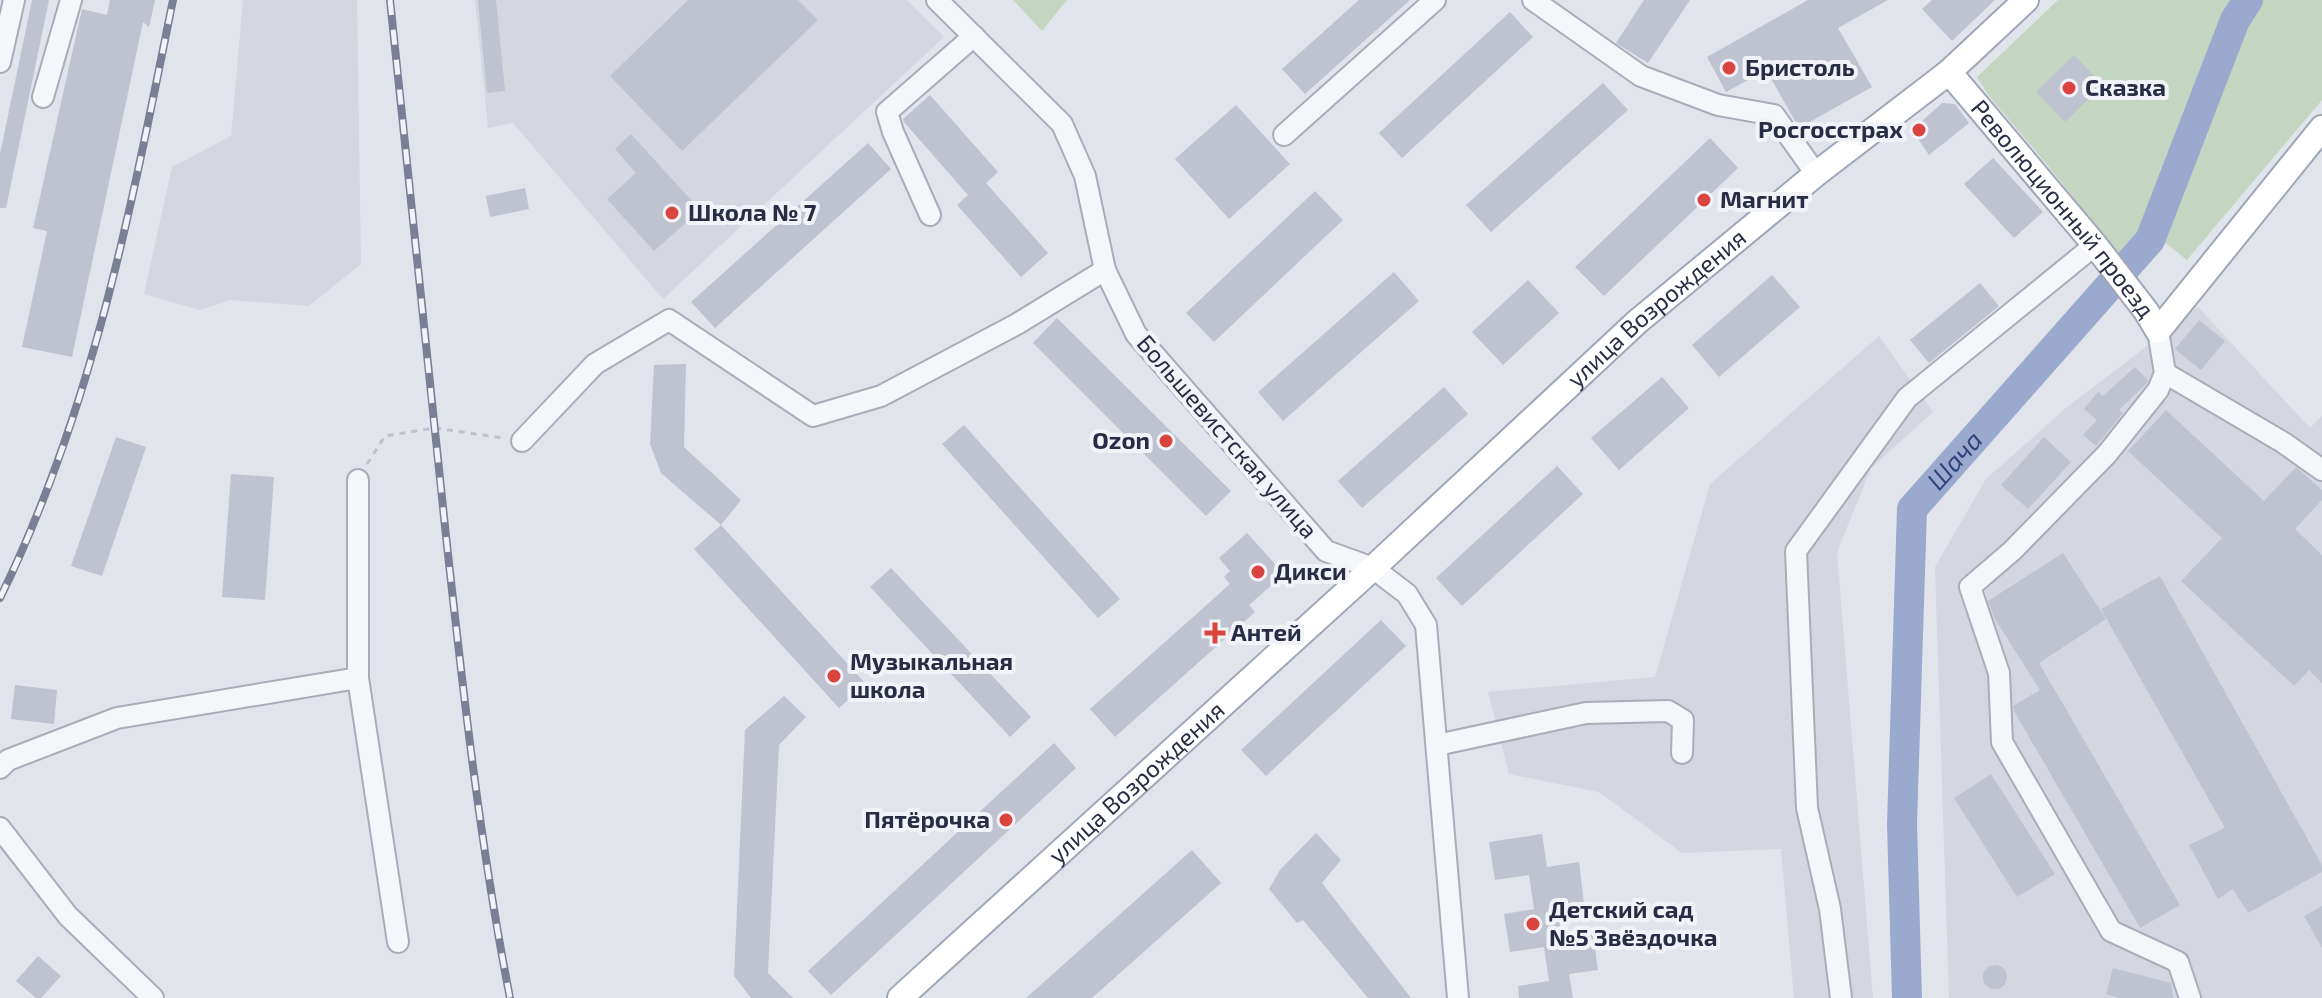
<svg xmlns="http://www.w3.org/2000/svg" width="2322" height="998" font-family="'Exo 2',sans-serif">
  <rect width="100%" height="100%" fill="#e2e4eb"/>
  <g fill="#d4d6e0">
    <polygon points="243,0 357,0 361,264 309,306 230,300 200,310 144,294 172,167 231,136"/>
    <polygon points="475,0 907,0 944,37 663,299 513,123 488,128"/>
    <polygon points="2198,307 2310,428 2322,416 2322,998 1949,998 1935,567 1986,479 2066,408"/>
    <polygon points="1879,336 1933,412 1871,468 1837,552 1873,998 1794,998 1781,849 1682,853 1599,792 1509,774 1488,692 1655,677 1710,484"/>
  </g>
  <g fill="#c4d6c2">
    <polygon points="1013,0 1067,0 1042,31"/>
    <polygon points="2058,0 2322,0 2322,100 2187,260 2164,242 2137,278 2054,173 1989,96 1977,77"/>
  </g>
  <g fill="none" stroke-linecap="round" stroke-linejoin="round">
    <path stroke="#9aaace" stroke-width="30" id="s1" d="M 1907,998 L 1902,824 L 1912,509 L 2150,240 L 2235,20 L 2248,0"/>
  </g>
  <g fill="#bfc2cf">
    <polygon points="32,0 49,0 6,208 0,208 0,154"/>
    <polygon points="110,0 155,0 149,27 143,22 72,357 22,347 47,231 33,228 82,9 107,15"/>
    <polygon points="478,0 496,0 505,91 487,93"/>
    <polygon points="688,0 798,0 818,20 682,151 610,76"/>
    <polygon points="1359,0 1410,0 1305,94 1282,69"/>
    <polygon points="1644,0 1690,0 1648,63 1616,43"/>
    <polygon points="1808,0 1888,0 1838,28 1872,87 1799,128 1766,70 1726,92 1707,57"/>
    <polygon points="1932,0 1995,0 1952,41 1922,9"/>
    <polygon points="1510,12 1533,37 1402,158 1379,133"/>
    <polygon points="2074,55 2103,85 2065,122 2036,92"/>
    <polygon points="1603,83 1628,110 1491,232 1466,205"/>
    <polygon points="930,95 998,172 986,183 1048,253 1021,277 957,205 968,195 904,122 903,119"/>
    <polygon points="1942,103 1955,104 1969,123 1929,155 1912,130"/>
    <polygon points="1236,105 1290,164 1229,219 1175,159"/>
    <polygon points="631,134 700,210 654,251 607,199 636,173 615,149"/>
    <polygon points="1710,138 1738,168 1604,296 1575,267"/>
    <polygon points="868,143 891,169 715,328 691,302"/>
    <polygon points="1993,158 2043,212 2014,238 1964,184"/>
    <polygon points="525,188 529,209 490,217 486,196"/>
    <polygon points="1315,191 1343,220 1214,342 1186,313"/>
    <polygon points="1394,272 1419,301 1283,421 1258,392"/>
    <polygon points="1772,275 1800,307 1719,377 1692,345"/>
    <polygon points="1528,280 1559,313 1503,365 1472,332"/>
    <polygon points="1980,283 1999,306 1929,363 1910,340"/>
    <polygon points="1057,318 1231,491 1206,516 1033,343"/>
    <polygon points="2199,320 2225,341 2201,370 2175,349"/>
    <polygon points="686,364 684,447 741,500 721,525 661,473 650,444 654,365"/>
    <polygon points="2135,367 2148,380 2147,383 2119,410 2123,413 2096,446 2083,435 2097,420 2084,409 2098,392 2103,396"/>
    <polygon points="1662,377 1689,408 1619,470 1591,438"/>
    <polygon points="1444,387 1468,414 1362,508 1338,481"/>
    <polygon points="2166,410 2264,501 2296,467 2322,490 2322,500 2295,529 2322,555 2322,683 2309,670 2294,686 2181,581 2222,538 2128,451"/>
    <polygon points="964,425 1120,599 1098,618 942,444"/>
    <polygon points="116,437 146,447 102,576 71,566"/>
    <polygon points="2044,437 2071,462 2028,509 2001,485"/>
    <polygon points="1557,466 1583,494 1462,606 1436,578"/>
    <polygon points="231,474 274,477 265,600 222,597"/>
    <polygon points="721,525 866,684 839,708 694,549"/>
    <polygon points="1247,533 1284,574 1249,605 1255,612 1115,737 1090,709 1230,584 1224,577 1230,571 1219,558"/>
    <polygon points="2063,553 2106,619 2039,663 2180,905 2140,928 2014,711 2013,706 2040,690 1995,619 1988,601"/>
    <polygon points="891,568 1031,717 1010,737 870,587"/>
    <polygon points="2160,576 2322,865 2322,872 2248,913 2233,889 2218,899 2189,845 2225,828 2101,609"/>
    <polygon points="1381,620 1406,646 1266,776 1241,750"/>
    <polygon points="15,685 57,690 54,724 11,719"/>
    <polygon points="784,696 806,717 779,745 768,973 793,998 751,998 734,976 745,730"/>
    <polygon points="1054,743 1076,768 831,995 808,971"/>
    <polygon points="1991,774 2055,874 2017,897 1954,798"/>
    <polygon points="1316,833 1341,860 1322,883 1411,998 1368,998 1303,920 1297,923 1269,889 1280,870"/>
    <polygon points="1542,834 1547,867 1579,862 1584,903 1557,907 1562,938 1593,934 1598,970 1569,974 1573,998 1519,998 1518,986 1549,981 1544,947 1510,952 1504,914 1534,909 1529,875 1495,880 1489,842"/>
    <polygon points="1192,850 1221,883 1092,998 1026,998"/>
    <polygon points="2322,906 2322,948 2304,916"/>
    <polygon points="38,956 61,976 41,998 36,998 16,981"/>
    <circle cx="1995" cy="977" r="12"/>
    <polygon points="2113,968 2171,983 2173,998 2119,998 2106,994"/>
  </g>
  <g fill="none" stroke-linecap="round" stroke-linejoin="round">
    <g stroke="#aaadb9" stroke-width="24">
      <g id="minor">
        <polyline points="937,0 1062,124 1085,176 1105,270 1136,334 1326,551 1373,568 1407,594 1426,625 1458,998"/>
        <polyline points="1533,0 1641,76 1718,105 1774,115 1816,174"/>
        <polyline points="0,62 14,0"/>
        <polyline points="43,97 71,0"/>
        <polyline points="1284,135 1435,0"/>
        <polyline points="930,215 893,132 887,112 974,36"/>
        <polyline points="2158,331 2165,373 2158,390 2107,454 2012,551 1970,587 1999,673 2002,742 2111,931 2178,962 2190,998"/>
        <polyline points="2165,373 2284,443 2322,470"/>
        <polyline points="522,441 595,364 669,320 813,416 881,396 1017,324 1105,270"/>
        <polyline points="358,678 398,942"/>
        <polyline points="1437,745 1586,713 1668,711 1683,720 1682,753"/>
        <polyline points="0,768 8,760 117,718 358,678 358,480"/>
        <polyline points="0,828 68,916 153,998"/>
        <polyline points="1841,998 1830,909 1807,808 1796,551 1907,398 2095,245"/>
      </g>
    </g>
    <g stroke="#a0a5b8" stroke-width="28">
      <g id="major">
        <path id="s2" d="M 1949,72 L 2095,245 L 2146,311 L 2158,331 L 2322,128"/>
        <path id="s3" d="M 900,998 L 1373,568 L 1637,322 L 1816,174 L 1949,72 L 2026,0"/>
      </g>
    </g>
    <polyline stroke="#c0c2ca" stroke-width="3" stroke-dasharray="6 6" stroke-linecap="butt" points="367,464 385,436 435,428 503,438"/>
    <use href="#minor" stroke="#f5f6f9" stroke-width="20"/>
    <use href="#major" stroke="#fff" stroke-width="24"/>
    <g stroke="#7a7f96" stroke-width="8">
      <g id="rail">
        <path d="M 390,0 C 409,179 427,358 446,536 C 463,691 480,845 510,998"/>
        <path d="M 0,598 C 94,406 131,208 173,0"/>
      </g>
    </g>
    <use href="#rail" stroke="#f2f3f8" stroke-width="5" stroke-dasharray="15" stroke-linecap="butt"/>
  </g>
  <g fill="#d9443e" stroke="#f2f3f8" stroke-width="3">
    <circle cx="1729" cy="68" r="8"/>
    <circle cx="2069" cy="88" r="8"/>
    <circle cx="1919" cy="130" r="8"/>
    <circle cx="1704" cy="200" r="8"/>
    <circle cx="672" cy="213" r="8"/>
    <circle cx="1166" cy="441" r="8"/>
    <circle cx="1258" cy="572" r="8"/>
    <path d="M1211 621h8v8h8v8h-8v8h-8v-8h-8v-8h8z"/>
    <circle cx="834" cy="676" r="8"/>
    <circle cx="1006" cy="820" r="8"/>
    <circle cx="1533" cy="924" r="8"/>
  </g>
  <g text-anchor="middle" stroke-width="8" stroke-linejoin="round" paint-order="stroke">
    <g font-size="24" font-weight="bold" fill="#282d45" stroke="#f2f3f8" text-anchor="start">
      <text x="1745" y="76">Бристоль</text>
      <text x="2085" y="96">Сказка</text>
      <text x="1903" y="138" text-anchor="end">Росгосстрах</text>
      <text x="1720" y="208">Магнит</text>
      <text x="688" y="221">Школа № 7</text>
      <text x="1150" y="449" text-anchor="end">Ozon</text>
      <text x="1274" y="580">Дикси</text>
      <text x="1231" y="641">Антей</text>
      <text x="850" y="670">Музыкальная<tspan x="850" dy="28">школа</tspan></text>
      <text x="990" y="828" text-anchor="end">Пятёрочка</text>
      <text x="1549" y="918">Детский сад<tspan x="1549" dy="28">№5 Звёздочка</tspan></text>
    </g>
    <g font-size="24" fill="#282d45" stroke="#f2f3f8">
      <text dy="8" stroke="none"><textPath href="#s2" startOffset="178">Революционный проезд</textPath></text>
      <text dy="8" stroke="none"><textPath href="#s3" startOffset="1024">улица Возрождения</textPath></text>
      <text transform="translate(1227 437) rotate(49)" y="8">Большевистская улица</text>
      <text dy="8" stroke="none"><textPath href="#s3" startOffset="320">улица Возрождения</textPath></text>
    </g>
    <g font-size="26" font-style="italic" fill="#2f437c" stroke="#f2f3f8">
      <text dy="9" stroke="none"><textPath href="#s1" startOffset="554">Шача</textPath></text>
    </g>
  </g>
</svg>
